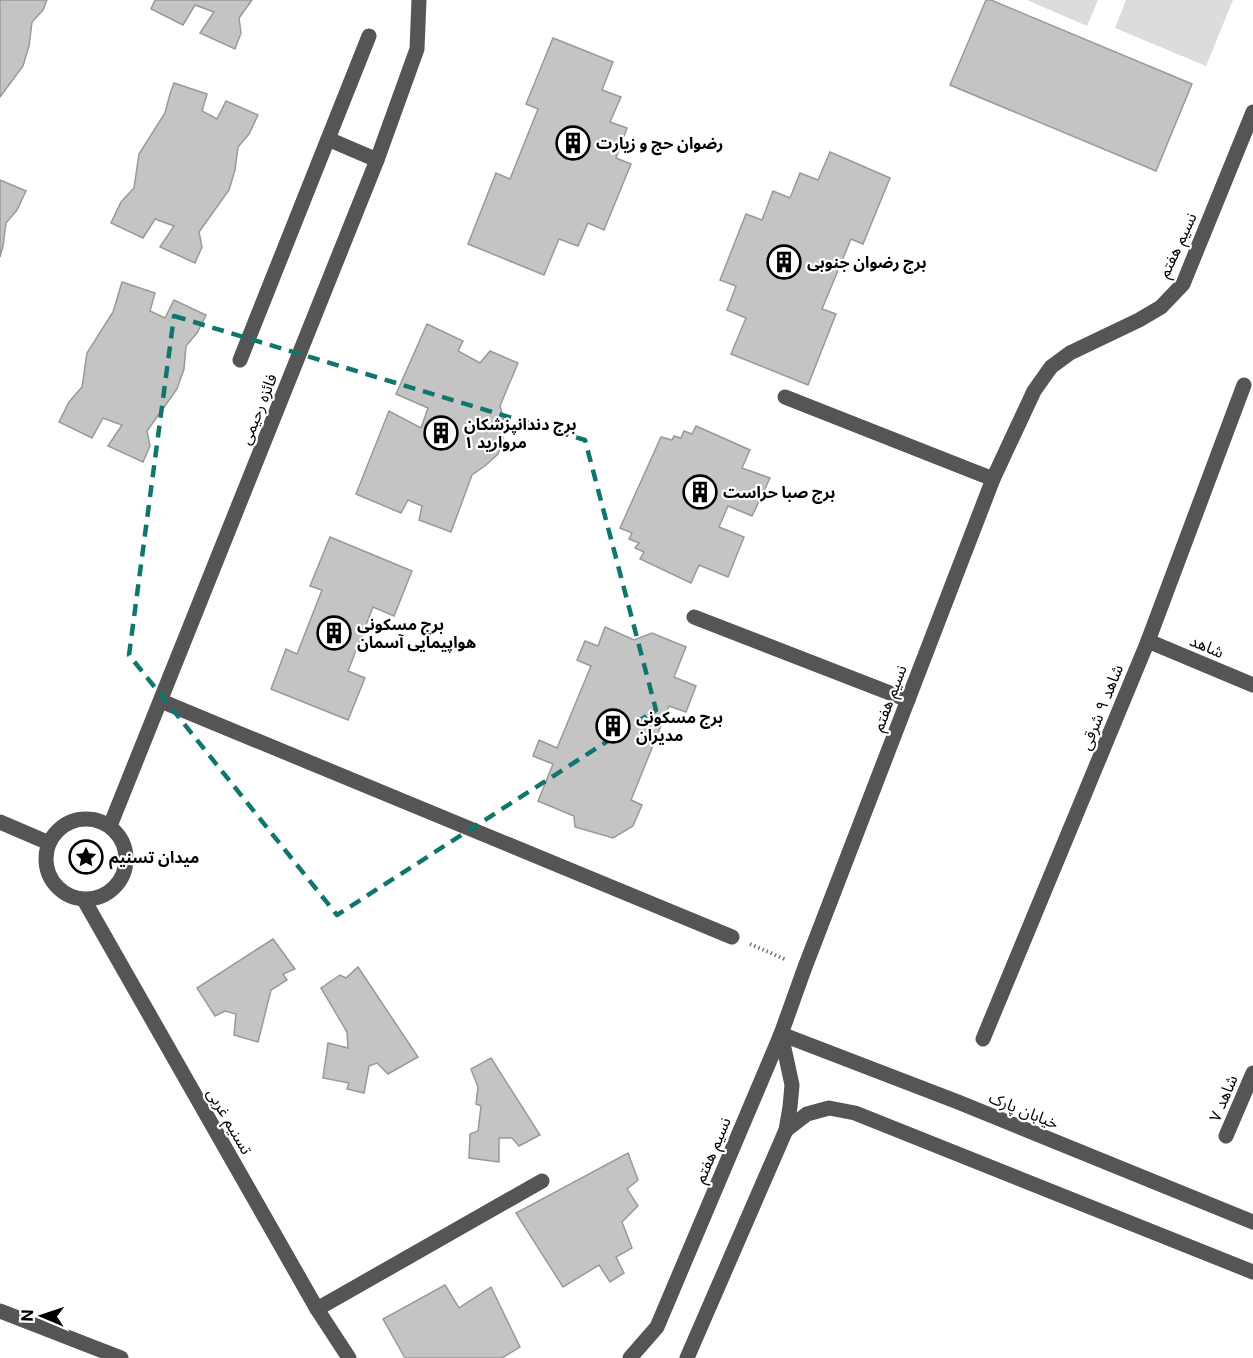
<svg xmlns="http://www.w3.org/2000/svg" width="1253" height="1358" font-family="Inter,'Noto Sans Arabic',sans-serif">
  <rect width="100%" height="100%" fill="#fff"/>
  <g fill="#dcdcdc">
    <polygon points="1027,0 1098,0 1087,26"/>
    <polygon points="1126,0 1233,0 1206,66 1115,28"/>
  </g>
  <g fill="#c4c4c4" stroke="#999" stroke-width="1.5">
    <polygon points="0,0 47,0 43,10 32,22 29,46 23,66 0,97"/>
    <polygon points="155,0 252,0 239,18 241,33 235,49 200,33 214,12 195,5 183,25 151,9"/>
    <polygon points="986,0 991,0 1192,84 1156,171 950,85"/>
    <polygon points="553,38 613,62 602,90 621,97 610,122 627,128 616,158 631,164 604,230 588,223 578,246 559,239 544,275 468,244 496,173 510,179 538,109 526,104"/>
    <polygon points="174,83 207,94 202,111 217,119 226,101 258,115 249,134 238,147 235,170 229,190 199,232 202,247 195,263 160,247 174,226 155,219 143,238 111,223 121,202 134,188 139,154 165,113 170,94"/>
    <polygon points="830,152 890,178 863,244 851,239 822,309 836,314 808,385 731,354 746,318 727,310 736,286 720,280 746,214 762,220 773,191 790,198 800,173 818,180"/>
    <polygon points="0,180 26,191 17,210 6,223 3,246 0,257"/>
    <polygon points="122,282 155,293 150,311 165,318 174,300 206,315 197,333 186,346 184,369 177,389 147,431 150,446 143,462 108,446 122,425 103,418 92,438 59,422 69,402 82,387 87,353 113,312"/>
    <polygon points="427,324 463,341 458,351 480,363 490,351 518,363 500,406 504,421 503,439 498,454 486,465 472,475 451,532 419,520 422,506 408,500 401,513 356,494 389,411 421,428 428,408 396,394"/>
    <polygon points="696,426 750,450 742,468 770,478 752,516 728,506 719,527 744,537 728,577 699,565 691,583 640,559 644,552 635,548 639,543 629,539 632,533 620,528 661,437 672,440 674,436 681,438 684,431 692,434"/>
    <polygon points="330,537 412,571 394,616 373,607 348,671 365,678 348,720 271,689 286,649 297,654 322,590 310,586"/>
    <polygon points="605,627 634,640 652,633 686,647 674,677 696,686 686,712 669,706 631,800 642,805 633,826 613,838 575,827 574,816 538,801 553,764 533,756 539,740 557,748 591,666 577,660 585,641 598,646"/>
    <polygon points="273,939 295,969 283,974 287,980 271,990 258,1042 234,1035 236,1014 225,1011 215,1016 197,988"/>
    <polygon points="358,967 418,1057 388,1074 377,1063 369,1066 364,1093 347,1089 349,1083 323,1078 328,1043 348,1048 347,1032 321,988 340,975 346,978"/>
    <polygon points="491,1058 540,1135 519,1146 512,1138 499,1138 499,1162 469,1158 470,1134 478,1131 481,1106 476,1104 478,1087 471,1069"/>
    <polygon points="628,1153 638,1180 627,1189 638,1206 622,1222 632,1248 616,1257 624,1273 610,1282 599,1265 563,1287 516,1213"/>
    <polygon points="445,1285 459,1308 491,1287 520,1347 502,1358 405,1358 383,1319"/>
  </g>
  <g fill="none" stroke-linecap="round" stroke-linejoin="round">
    <polyline stroke="#777" stroke-width="4" stroke-dasharray="1.5 3" stroke-linecap="butt" points="750,944 787,960"/>
    <g stroke="#555" stroke-width="15">
      <polyline points="328,139 377,160"/>
      <polyline points="240,360 369,36"/>
      <polyline points="785,397 993,479"/>
      <polyline points="694,617 908,700"/>
      <polyline points="1148,641 1253,685"/>
      <polyline points="161,701 732,937"/>
      <circle cx="86" cy="859" r="40"/>
      <polyline points="0,822 49,843"/>
      <polyline points="110,826 377,160 417,49 419,0"/>
      <polyline points="84,900 317,1309 349,1358"/>
      <polyline points="781,1034 958,1102 1253,1222"/>
      <polyline points="983,1039 1148,641 1244,385"/>
      <polyline points="786,1130 807,1114 829,1108 855,1113 1253,1272"/>
      <polyline points="1226,1136 1253,1073"/>
      <polyline points="317,1309 542,1181"/>
      <polyline points="0,1311 121,1358"/>
      <polyline points="630,1358 657,1327 781,1034 805,967 993,479 1034,391 1051,367 1070,353 1139,320 1161,307 1183,284 1253,112"/>
      <polyline points="687,1358 786,1130 790,1107 792,1085 781,1034"/>
    </g>
  </g>
  <path fill="none" stroke="#0f766e" stroke-width="4.5" stroke-dasharray="12 8" stroke-linejoin="round" d="M 174,316 L 585,440 L 656,710 L 337,915 L 129,655 Z"/>
  <defs>
    <g id="building-ring" transform="scale(1.725)"><circle r="9.5" fill="#fff" stroke="#000" stroke-width="1.5"/><path d="M-4-6H4V6H1V3H-1V6H-4ZM-2.5-4.3h1.7v1.8h-1.7ZM.8-4.3h1.7v1.8H.8ZM-2.5-1h1.7V.8h-1.7ZM.8-1h1.7V.8H.8Z" fill="#000"/></g>
    <g id="sight-ring" transform="scale(1.725)"><circle r="9.5" fill="#fff" stroke="#000" stroke-width="1.5"/><path d="M0-6L1.8-2.2L6-1.7L2.9 1.2L3.7 5.4L0 3.3L-3.7 5.4L-2.9 1.2L-6-1.7L-1.8-2.2Z" fill="#000"/></g>
  </defs>
  <g fill-rule="evenodd">
    <use href="#building-ring" x="573" y="143"/>
    <use href="#building-ring" x="784" y="262"/>
    <use href="#building-ring" x="441" y="433"/>
    <use href="#building-ring" x="700" y="492"/>
    <use href="#building-ring" x="334" y="633"/>
    <use href="#building-ring" x="613" y="726"/>
    <use href="#sight-ring" x="86" y="857"/>
  </g>
  <g text-anchor="middle" stroke-width="4.5" stroke-linejoin="round" paint-order="stroke">
    <g font-size="16" font-weight="bold" fill="#000" stroke="#fff" text-anchor="start">
      <text x="596" y="149">رضوان حج و زیارت</text>
      <text x="807" y="268">برج رضوان جنوبی</text>
      <text x="464" y="430">برج دندانپزشکان<tspan x="464" dy="18">مروارید ۱</tspan></text>
      <text x="723" y="498">برج صبا حراست</text>
      <text x="357" y="630">برج مسکونی<tspan x="357" dy="18">هواپیمایی آسمان</tspan></text>
      <text x="636" y="723">برج مسکونی<tspan x="636" dy="18">مدیران</tspan></text>
      <text x="109" y="863">میدان تسنیم</text>
    </g>
    <g font-size="16" fill="#000" stroke="#fff">
      <text transform="translate(1177 245) rotate(-65)" y="6">نسیم هفتم</text>
      <text transform="translate(258 409) rotate(-68)" y="6">فائزه رحیمی</text>
      <text transform="translate(1207 646) rotate(23)" y="6">شاهد</text>
      <text transform="translate(889 698) rotate(-69)" y="6">نسیم هفتم</text>
      <text transform="translate(1101 707) rotate(-68)" y="6">شاهد ۹ شرقی</text>
      <text transform="translate(1223 1098) rotate(-67)" y="6">شاهد ۷</text>
      <text transform="translate(1024 1110) rotate(22)" y="6">خیابان پارک</text>
      <text transform="translate(230 1121) rotate(60)" y="6">تسنیم غربی</text>
      <text transform="translate(712 1150) rotate(-67)" y="6">نسیم هفتم</text>
    </g>
  </g>
  <g transform="translate(42 1316) rotate(272)" stroke="#ffffff" stroke-width="4.5" paint-order="stroke">
  <path d="M0-4.5L10 22L0 15L-10 22Z" fill="#000000"/>
  <text y="-9" font-size="16" font-weight="bold" text-anchor="middle" fill="#000000">N</text>
  </g>
</svg>
